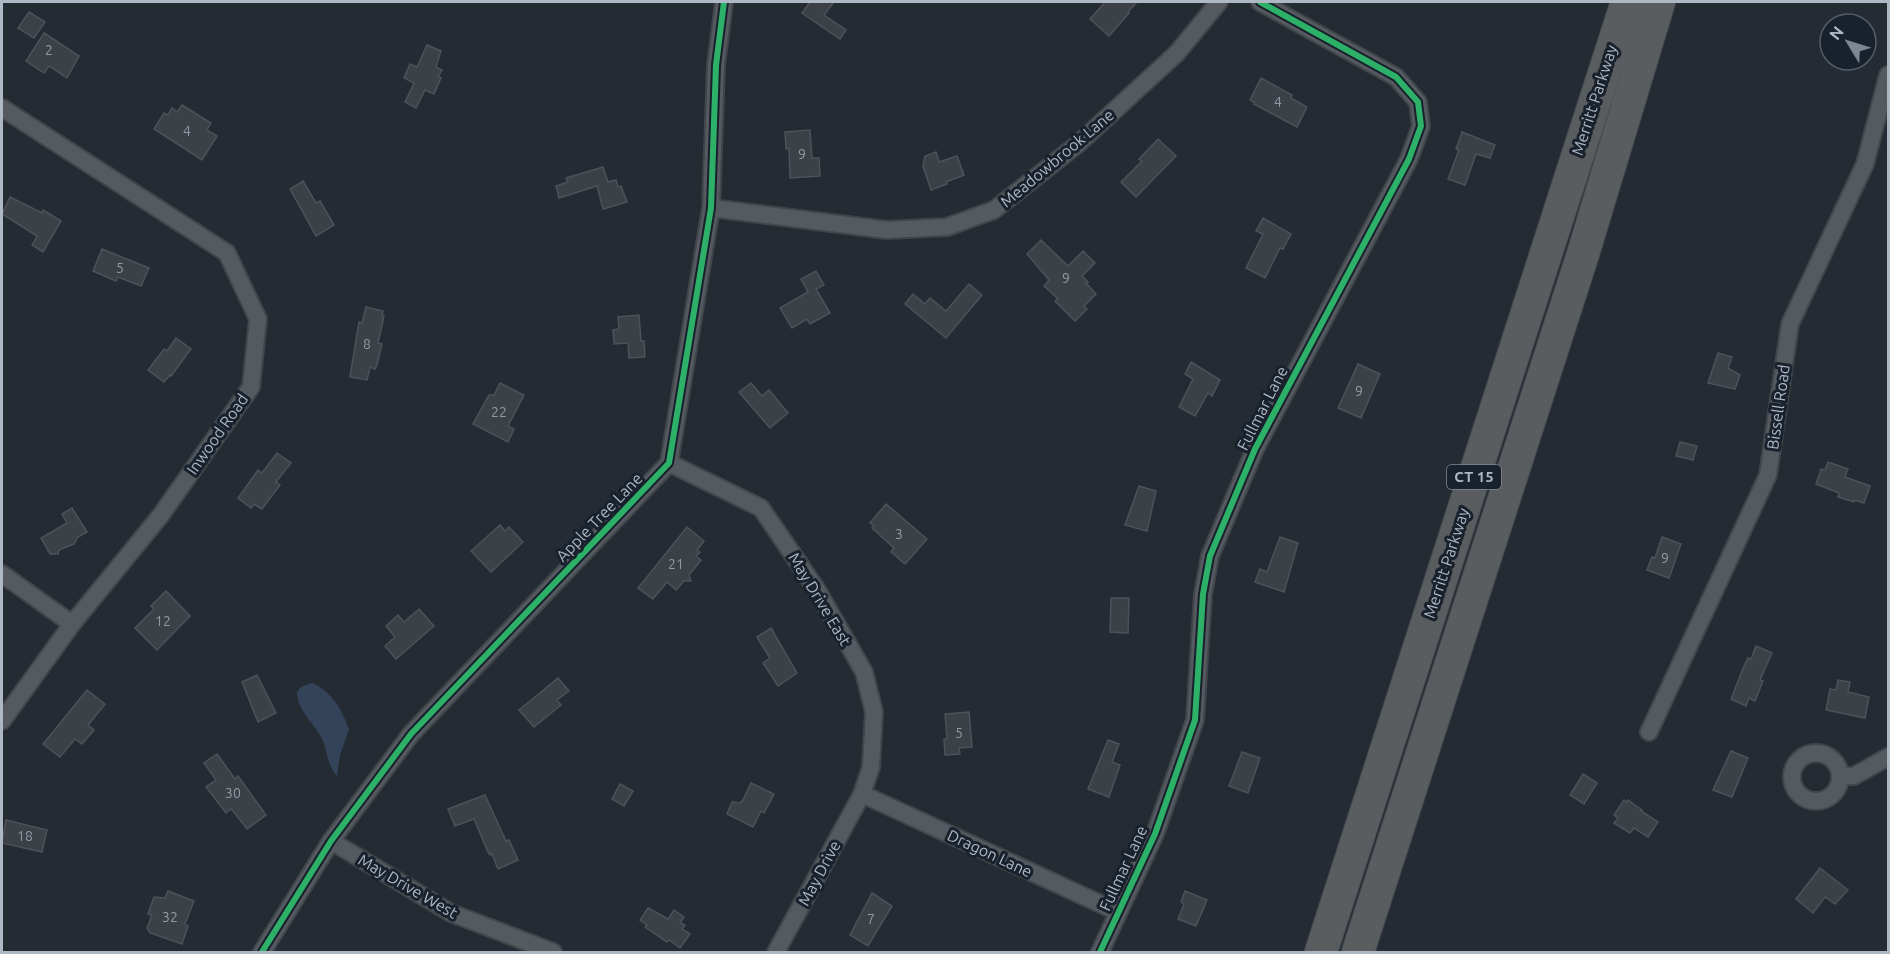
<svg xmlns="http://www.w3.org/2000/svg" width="1890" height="954" font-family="Ubuntu,sans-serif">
  <rect width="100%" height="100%" fill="#252b32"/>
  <path fill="#33445a" d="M 312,683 C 333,692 341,709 349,729 L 340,755 L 337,776 C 327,765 328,754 323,741 C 315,723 298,713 297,692 L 301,687 Z"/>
  <g fill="#3c4147" stroke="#4d525a" stroke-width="1.5">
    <polygon points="810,2 834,2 824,15 846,30 840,39 802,13"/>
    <polygon points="1105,2 1137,2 1128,12 1129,13 1109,36 1090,19"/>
    <polygon points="29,12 45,22 34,38 18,28"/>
    <polygon points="44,33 79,56 67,78 49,66 44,73 26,61"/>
    <polygon points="427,45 441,51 436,67 442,70 438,77 441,78 434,94 425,90 416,108 405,102 414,83 404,78 410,64 417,67"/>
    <polygon points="1261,78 1292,95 1291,98 1307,107 1297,127 1254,104 1254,102 1250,100"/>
    <polygon points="182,105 211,123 207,130 217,136 202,160 154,129 164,113 168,115 172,108 177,112"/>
    <polygon points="810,130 812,158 819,158 820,176 790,178 789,148 786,149 785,132"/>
    <polygon points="1462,132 1495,145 1490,158 1476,154 1465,185 1448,179 1459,150 1456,149"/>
    <polygon points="1158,139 1176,156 1136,197 1121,182 1142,161 1139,159"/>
    <polygon points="936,152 939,162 957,156 964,175 946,182 947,184 931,190 923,166 925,156"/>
    <polygon points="603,167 608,182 616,180 618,187 621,186 627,202 603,209 597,186 559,198 556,186 568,182 566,178"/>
    <polygon points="303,181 316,203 320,201 334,225 316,236 290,189"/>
    <polygon points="10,197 42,213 43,210 61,221 43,252 32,245 37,236 2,214"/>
    <polygon points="1263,218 1291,234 1283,249 1280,248 1265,278 1246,268 1263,234 1256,231"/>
    <polygon points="1041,240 1068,266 1083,251 1095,263 1082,276 1088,282 1086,283 1096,294 1084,306 1087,309 1075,321 1055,301 1058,299 1044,286 1049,280 1027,254"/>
    <polygon points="102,249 149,268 141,286 118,277 116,281 93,271"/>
    <polygon points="816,271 824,285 816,289 830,313 810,324 807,319 792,328 780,308 808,292 801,279"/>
    <polygon points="969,284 982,295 946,338 905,304 913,294 925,304 930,298 946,311"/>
    <polygon points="366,307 383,311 382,316 384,316 378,343 382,344 377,365 375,369 370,367 367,380 350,377 359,322 362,323"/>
    <polygon points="639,315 641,341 644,341 645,357 629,358 628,343 614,344 613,330 619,329 618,317"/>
    <polygon points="176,338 191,349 171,376 170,375 164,382 148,370 164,349 167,351"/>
    <polygon points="1718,353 1732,357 1728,368 1740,375 1735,389 1708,383"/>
    <polygon points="1191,362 1220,380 1212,396 1208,393 1195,416 1179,407 1193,379 1185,374"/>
    <polygon points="1358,364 1380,374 1361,418 1338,408"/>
    <polygon points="500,383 524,395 508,426 514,429 508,442 473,424 489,395 494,395"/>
    <polygon points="751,383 762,396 769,390 788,413 770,428 739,392"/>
    <polygon points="1680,442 1697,446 1693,460 1676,456"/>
    <polygon points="277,453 291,463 276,482 280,485 262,509 254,504 251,508 238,498 258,470 262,473"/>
    <polygon points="1828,462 1848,469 1845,477 1870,486 1864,503 1854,500 1854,502 1838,497 1839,493 1816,484 1821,469 1825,470"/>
    <polygon points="1139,486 1156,491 1147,531 1125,525"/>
    <polygon points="886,504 927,539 905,564 891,552 894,548 872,528 874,526 870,523"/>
    <polygon points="72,508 87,532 78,537 74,544 59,550 58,554 50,554 41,538 67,523 62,514"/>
    <polygon points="500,525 505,531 509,527 523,542 491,572 471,551"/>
    <polygon points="687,527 704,541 697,550 700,552 696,556 701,560 689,575 691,581 684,581 676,590 667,582 653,599 638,588"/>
    <polygon points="1280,537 1298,543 1284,592 1255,582 1260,569 1267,572"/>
    <polygon points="1662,537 1681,544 1669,578 1647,570 1652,557 1655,558"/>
    <polygon points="166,591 190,616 157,650 135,628 154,609 151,606"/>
    <polygon points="1111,598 1129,598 1128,633 1110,632"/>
    <polygon points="419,609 434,626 396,659 385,646 395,637 386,626 398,615 404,622"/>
    <polygon points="771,628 797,673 778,686 763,663 770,658 757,637"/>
    <polygon points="1756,646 1772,653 1760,680 1763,681 1755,701 1749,698 1746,706 1731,699 1744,666 1748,658 1751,659"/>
    <polygon points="257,675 276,713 258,722 242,682"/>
    <polygon points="558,678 569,691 557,700 561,705 534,727 519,710"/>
    <polygon points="1838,680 1850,682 1848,692 1869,697 1865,718 1826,710 1830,689 1836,690"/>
    <polygon points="87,690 105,704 88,725 94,730 82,744 75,739 60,757 43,744"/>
    <polygon points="969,712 972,747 959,748 960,754 945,755 944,739 947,739 945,714"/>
    <polygon points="1108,740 1119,744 1112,762 1120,765 1109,797 1088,789"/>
    <polygon points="1731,751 1748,758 1732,797 1713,790"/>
    <polygon points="1242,752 1260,758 1248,793 1229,786"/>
    <polygon points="217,754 235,779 238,776 266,815 247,829 233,811 231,809 226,813 206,787 216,780 204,763"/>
    <polygon points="1583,774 1597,783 1584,804 1570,795"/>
    <polygon points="751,783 774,794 764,813 761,811 753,827 727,814 732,802 740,803 743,800"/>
    <polygon points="620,784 633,791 624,806 612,799"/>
    <polygon points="485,795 506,841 509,840 518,860 498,869 492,854 490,855 487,850 474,819 455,826 448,809"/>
    <polygon points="1624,800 1626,802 1628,800 1642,810 1641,811 1658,822 1648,837 1634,828 1630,833 1614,823 1618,818 1614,815"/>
    <polygon points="6,820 47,830 42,852 2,843"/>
    <polygon points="1820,868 1848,890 1835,904 1825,897 1813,913 1796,899"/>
    <polygon points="168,891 194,901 185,924 188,926 182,944 150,933 147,928 152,915 148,914 154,897 165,898"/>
    <polygon points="1185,891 1207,900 1196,926 1178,919 1184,904 1181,902"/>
    <polygon points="872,893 892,906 868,946 850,935"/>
    <polygon points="648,908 668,919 674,910 684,917 680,923 685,925 682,929 690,934 680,948 669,940 667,942 645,927 647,925 640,920"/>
  </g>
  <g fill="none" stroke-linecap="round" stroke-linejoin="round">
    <g stroke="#41464b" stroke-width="20">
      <g id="street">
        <polyline points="2,108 227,253 258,319 251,387 161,515 72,624 2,721"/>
        <polyline points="711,208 887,230 947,227 994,210 1078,144 1177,53 1219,2"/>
        <polyline points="669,463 761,508 817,590 864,672 874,712 871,767 862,794 776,952"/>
        <polyline points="2,574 72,624"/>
        <polyline points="1649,732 1768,475 1790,324 1865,164 1888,75"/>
        <circle cx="1816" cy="777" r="24"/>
        <polyline points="1840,776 1854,776 1888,757"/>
        <polyline points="862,794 1118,912"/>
        <polyline points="331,841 451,913 553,952"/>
        <polyline points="262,952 331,841 411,734 669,463 711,208 716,65 724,2"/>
        <polyline points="1100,952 1155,834 1195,720 1203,594 1210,556 1255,449 1409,159 1421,126 1418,102 1396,77 1260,2"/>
      </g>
    </g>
    <g stroke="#42474d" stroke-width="34">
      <g id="highway">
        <polyline points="1321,952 1627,2"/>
        <polyline points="1358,952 1583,254 1659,2"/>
      </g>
    </g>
    <use href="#street" stroke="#555960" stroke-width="16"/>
    <use href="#highway" stroke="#5a5d60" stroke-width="32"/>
    <g stroke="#19212c" stroke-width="10">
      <g id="cycleway">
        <polyline points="262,952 331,841 411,734 669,463 711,208 716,65 724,2"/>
        <polyline points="1100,952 1155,834 1195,720 1203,594 1210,556 1255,449 1409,159 1421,126 1418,102 1396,77 1260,2"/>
      </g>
    </g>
    <use href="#cycleway" stroke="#2db169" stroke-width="6"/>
  </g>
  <g text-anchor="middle" stroke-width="6" stroke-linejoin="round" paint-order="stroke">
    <g font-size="14" fill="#929aa5">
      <text x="49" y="55">2</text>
      <text x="1278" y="107">4</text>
      <text x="187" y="136">4</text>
      <text x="802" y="159">9</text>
      <text x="120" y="273">5</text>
      <text x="1066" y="283">9</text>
      <text x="367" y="349">8</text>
      <text x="1359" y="396">9</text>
      <text x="499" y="417">22</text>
      <text x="899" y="539">3</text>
      <text x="1665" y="563">9</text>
      <text x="676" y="569">21</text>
      <text x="163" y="626">12</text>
      <text x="959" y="738">5</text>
      <text x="233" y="798">30</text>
      <text x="25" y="841">18</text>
      <text x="170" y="922">32</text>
      <text x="871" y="924">7</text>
    </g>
    <rect fill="#19212c" stroke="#818a96" stroke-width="1.5" x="1447" y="465" width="54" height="24" rx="4.5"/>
    <g font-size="15" font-weight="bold" fill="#aeb7c4">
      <text x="1474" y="482">CT 15</text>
    </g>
    <g font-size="16" fill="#aeb7c4" stroke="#19212c">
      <text transform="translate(1594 100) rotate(-72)" y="6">Merritt Parkway</text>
      <text transform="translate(1057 158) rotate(-40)" y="6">Meadowbrook Lane</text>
      <text transform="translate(1778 407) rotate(-82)" y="6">Bissell Road</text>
      <text transform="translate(1262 408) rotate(-63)" y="6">Fullmar Lane</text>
      <text transform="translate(217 434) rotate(-55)" y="6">Inwood Road</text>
      <text transform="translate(599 517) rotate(-46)" y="6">Apple Tree Lane</text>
      <text transform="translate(1446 563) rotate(-72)" y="6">Merritt Parkway</text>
      <text transform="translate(820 599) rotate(59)" y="6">May Drive East</text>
      <text transform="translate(990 853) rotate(25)" y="6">Dragon Lane</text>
      <text transform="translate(1123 868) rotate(-65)" y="6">Fullmar Lane</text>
      <text transform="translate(819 873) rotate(-62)" y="6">May Drive</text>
      <text transform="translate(408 886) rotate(30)" y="6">May Drive West</text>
    </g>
  </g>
  <rect width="1890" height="954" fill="none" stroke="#aeb7c4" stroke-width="6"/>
  <g transform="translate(1848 42) rotate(308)"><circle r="28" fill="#19212c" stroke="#555d69" stroke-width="1.5"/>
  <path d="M0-4.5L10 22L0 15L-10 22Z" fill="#7e8691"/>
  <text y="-9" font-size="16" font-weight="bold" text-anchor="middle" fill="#aeb7c4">N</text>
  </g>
</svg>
